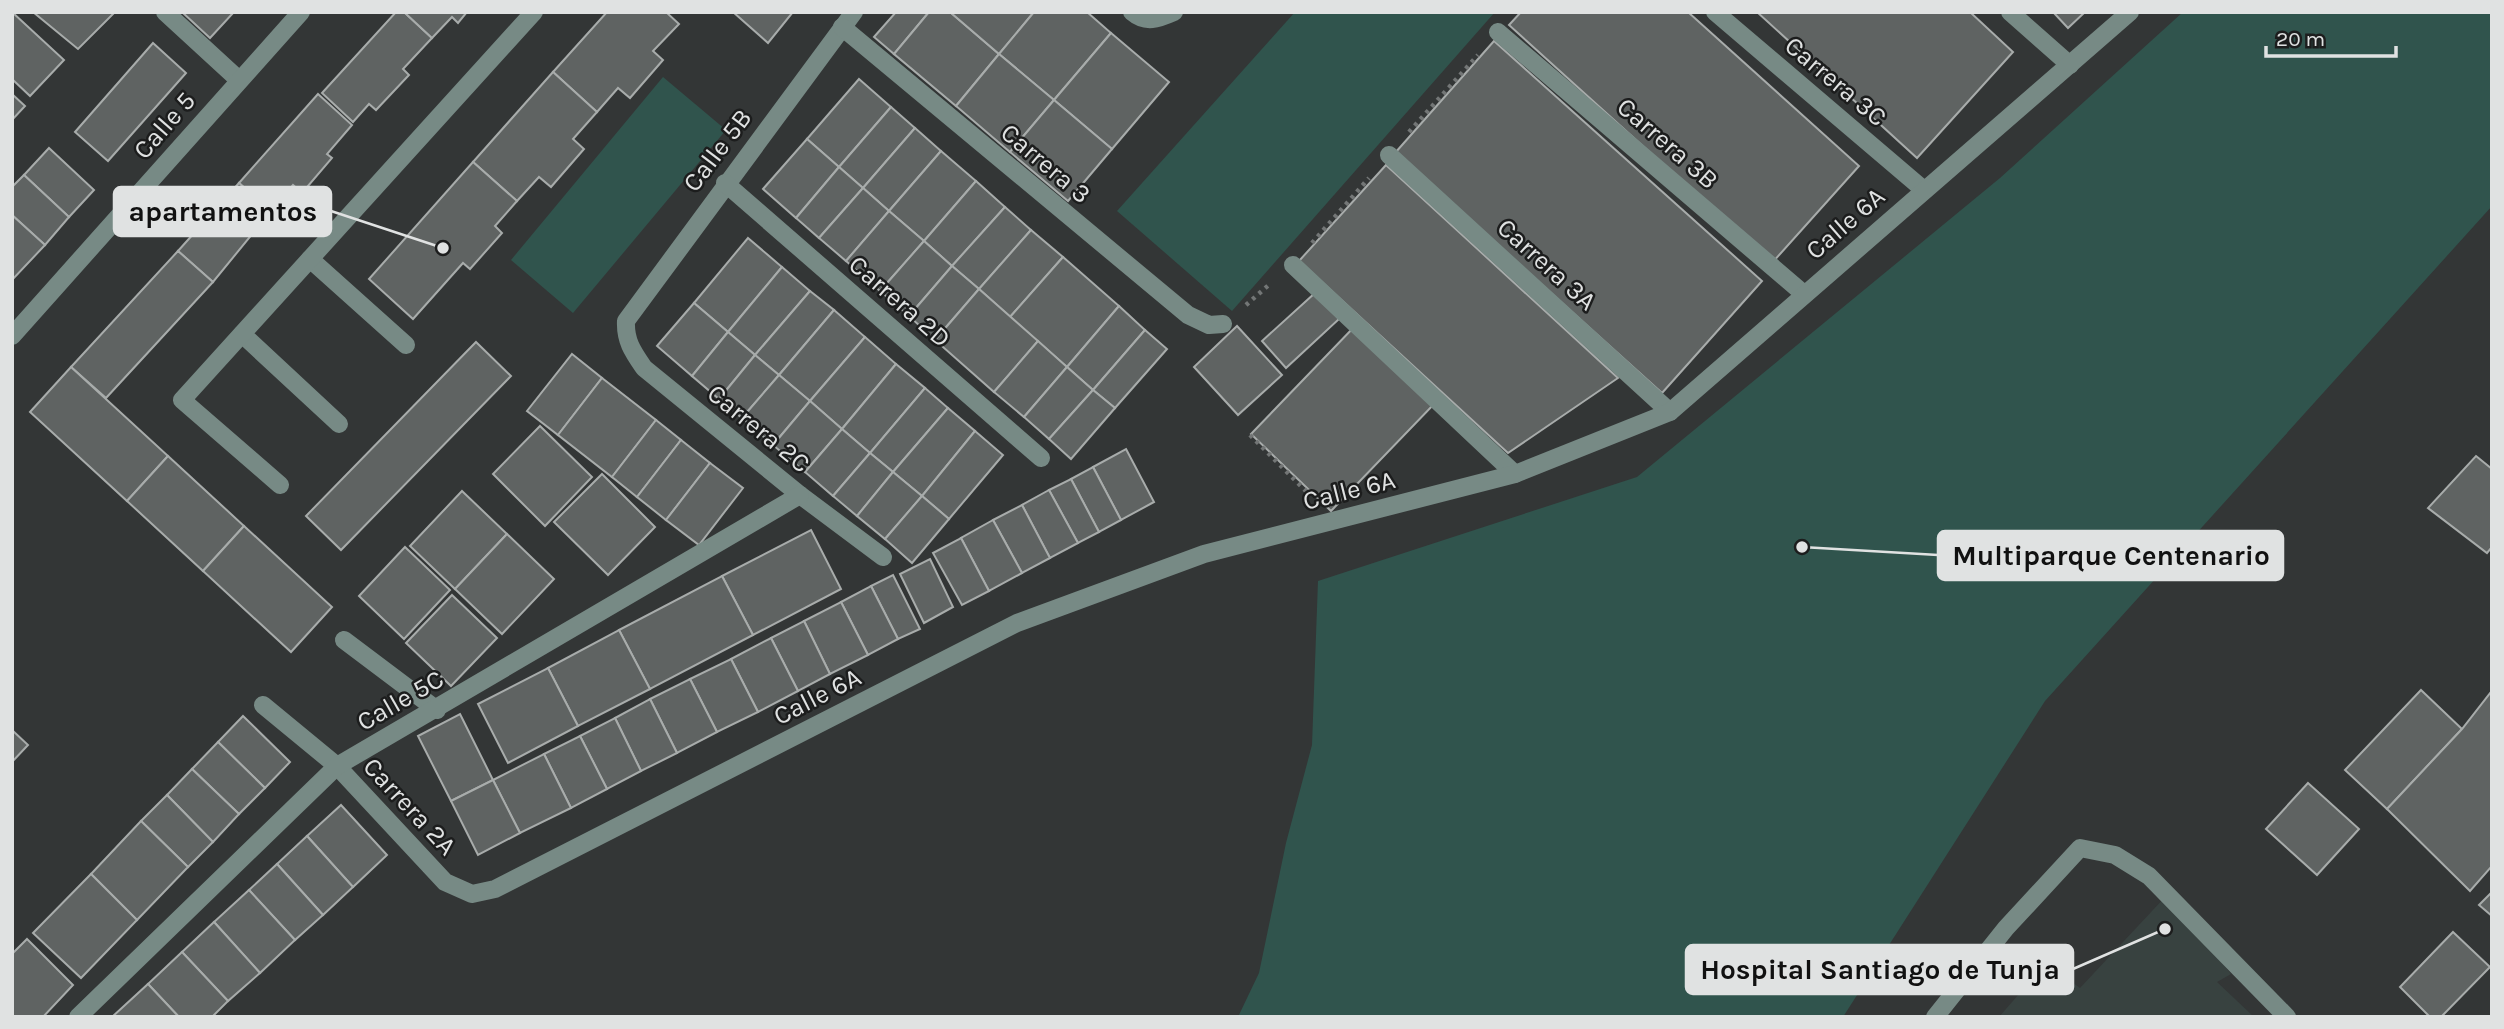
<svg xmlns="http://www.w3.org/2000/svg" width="2504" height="1029" font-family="Karla,sans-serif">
  <rect width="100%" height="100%" fill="#333636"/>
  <polygon fill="#384240" points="2167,895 2231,974 2217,982 2254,1017 1999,1017 2046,963 2080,988"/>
  <g fill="#30544d">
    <polygon points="1295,12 1495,12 1232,311 1117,211"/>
    <polygon points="2183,12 2492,12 2492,206 2045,701 1843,1017 1238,1017 1259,973 1286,843 1312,745 1318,581 1637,477 2000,178"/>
    <polygon points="663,77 726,130 573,313 511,260"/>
  </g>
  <g fill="#5f6362" stroke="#a8acab" stroke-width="2">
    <polygon points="12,12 64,60 30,96 12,79"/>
    <polygon points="33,12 115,12 78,49"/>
    <polygon points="182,12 234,12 210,38"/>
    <polygon points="396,12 404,12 432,38 403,69 409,75 376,110 369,104 353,122 322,93"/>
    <polygon points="404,12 467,12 458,23 452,17 432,38"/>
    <polygon points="607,12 666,12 679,24 653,51 663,60 630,98 618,88 597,112 553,72"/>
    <polygon points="733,12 793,12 768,43"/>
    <polygon points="896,12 929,12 894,54 874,37"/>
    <polygon points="929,12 950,12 999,54 956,106 894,54"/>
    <polygon points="950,12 1034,12 999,54"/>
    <polygon points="1034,12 1087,12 1111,33 1054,100 999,54"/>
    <polygon points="1521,12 1688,12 1859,166 1772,263 1509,25"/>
    <polygon points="1757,12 1970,12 2013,52 1917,158"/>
    <polygon points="2053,12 2085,12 2068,28"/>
    <polygon points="1111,33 1169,82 1112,149 1054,100"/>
    <polygon points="1494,41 1762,281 1662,393 1395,153"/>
    <polygon points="153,43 186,73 108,161 75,132"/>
    <polygon points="999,54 1054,100 1010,152 956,106"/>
    <polygon points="553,72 597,112 573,139 584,149 551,187 539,177 517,201 473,162"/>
    <polygon points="859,79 891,107 839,167 807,139"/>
    <polygon points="12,94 25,106 12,120"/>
    <polygon points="318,94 352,125 327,154 332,158 302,193 293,185 271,211 239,183"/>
    <polygon points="1054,100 1112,149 1068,201 1010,152"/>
    <polygon points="891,107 915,128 863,188 839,167"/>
    <polygon points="915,128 941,151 889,211 863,188"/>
    <polygon points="807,139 839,167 796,218 763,189"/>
    <polygon points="49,148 94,190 69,217 24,175"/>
    <polygon points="941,151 976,181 924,241 889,211"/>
    <polygon points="473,162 517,201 495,226 502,233 470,269 463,263 413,319 369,279"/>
    <polygon points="1386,165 1618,378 1508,453 1299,261"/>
    <polygon points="839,167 863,188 819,238 796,218"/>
    <polygon points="24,175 69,217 45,245 12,215 12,187"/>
    <polygon points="976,181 1005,207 952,266 924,241"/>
    <polygon points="239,183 271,211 213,282 178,251"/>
    <polygon points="863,188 889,211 846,261 819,238"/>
    <polygon points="1005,207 1031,230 979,289 952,266"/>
    <polygon points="889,211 924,241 880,291 846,261"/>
    <polygon points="12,215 45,245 12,280"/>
    <polygon points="1031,230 1063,257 1010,317 979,289"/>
    <polygon points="748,238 782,267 728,332 694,303"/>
    <polygon points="924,241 952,266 909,316 880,291"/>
    <polygon points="178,251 213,282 106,398 71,367"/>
    <polygon points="1063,257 1119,306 1067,367 1010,317"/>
    <polygon points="952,266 979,289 935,340 909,316"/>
    <polygon points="782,267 810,291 755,355 728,332"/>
    <polygon points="979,289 1038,341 994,392 935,340"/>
    <polygon points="810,291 834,310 779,375 755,355"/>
    <polygon points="1315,293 1339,319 1286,368 1262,341"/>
    <polygon points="694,303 728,332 692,376 657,346"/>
    <polygon points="1119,306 1145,330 1093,390 1067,367"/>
    <polygon points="834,310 865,337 810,401 779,375"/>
    <polygon points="1356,325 1436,402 1331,511 1251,434"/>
    <polygon points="1237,326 1282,375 1238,415 1194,367"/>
    <polygon points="1145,330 1167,349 1115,408 1093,390"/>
    <polygon points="728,332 755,355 719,399 692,376"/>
    <polygon points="865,337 896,364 842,429 810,401"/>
    <polygon points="1038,341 1067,367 1024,417 994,392"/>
    <polygon points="476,342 511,376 341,550 306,516"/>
    <polygon points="572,354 602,378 558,435 527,411"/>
    <polygon points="755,355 779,375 742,418 719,399"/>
    <polygon points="896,364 925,388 870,453 842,429"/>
    <polygon points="71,367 168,456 127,501 30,412"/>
    <polygon points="1067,367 1093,390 1049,439 1024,417"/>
    <polygon points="779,375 810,401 773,445 742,418"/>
    <polygon points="602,378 656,420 612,477 558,435"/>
    <polygon points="925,388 948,408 893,472 870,453"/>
    <polygon points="1093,390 1115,408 1071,459 1049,439"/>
    <polygon points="810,401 842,429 805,472 773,445"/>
    <polygon points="948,408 975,431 922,496 893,472"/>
    <polygon points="656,420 681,440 637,497 612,477"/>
    <polygon points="540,426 592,477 545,526 493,474"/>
    <polygon points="842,429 870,453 833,496 805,472"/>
    <polygon points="975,431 1003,455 949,519 922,496"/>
    <polygon points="681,440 710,463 666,520 637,497"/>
    <polygon points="1126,449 1154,502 1121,520 1093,467"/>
    <polygon points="870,453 893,472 857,516 833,496"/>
    <polygon points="168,456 244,526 203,571 127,501"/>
    <polygon points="2476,456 2492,469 2492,547 2487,553 2428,508"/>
    <polygon points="710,463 743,488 699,545 666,520"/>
    <polygon points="1093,467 1121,520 1099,532 1071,479"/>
    <polygon points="893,472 922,496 885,539 857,516"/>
    <polygon points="602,474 655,527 608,575 554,522"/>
    <polygon points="1071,479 1099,532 1078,543 1049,490"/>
    <polygon points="1049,490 1078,543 1050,558 1022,505"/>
    <polygon points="462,491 507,534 455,589 410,546"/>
    <polygon points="922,496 949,519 912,563 885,539"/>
    <polygon points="1022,505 1050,558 1022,573 993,520"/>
    <polygon points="993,520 1022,573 989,591 961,538"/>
    <polygon points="244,526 332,607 291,652 203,571"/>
    <polygon points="811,530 841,589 753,635 722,576"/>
    <polygon points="507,534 554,579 502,634 455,589"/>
    <polygon points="961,538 989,591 962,605 933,553"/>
    <polygon points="405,547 450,590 404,639 359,596"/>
    <polygon points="930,559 953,607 924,623 900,574"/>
    <polygon points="893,575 920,629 898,639 871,586"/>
    <polygon points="722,576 753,635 650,689 619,630"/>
    <polygon points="871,586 898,639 868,655 841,602"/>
    <polygon points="452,595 497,638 451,686 406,643"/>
    <polygon points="841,602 868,655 830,674 804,621"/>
    <polygon points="804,621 830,674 798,691 771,638"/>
    <polygon points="619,630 650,689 578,726 548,668"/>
    <polygon points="771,638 798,691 758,712 731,659"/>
    <polygon points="731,659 758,712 717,732 690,679"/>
    <polygon points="548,668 578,726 508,763 478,704"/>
    <polygon points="690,679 717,732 677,753 650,699"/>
    <polygon points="2421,690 2462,729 2387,809 2345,770"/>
    <polygon points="2491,692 2492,866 2470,891 2387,809 2462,729"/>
    <polygon points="650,699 677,753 641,771 615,718"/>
    <polygon points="460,714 493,780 451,801 418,736"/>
    <polygon points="243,716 290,762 265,788 218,742"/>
    <polygon points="615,718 641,771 607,789 580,736"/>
    <polygon points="12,730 28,745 12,762"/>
    <polygon points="580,736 607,789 571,808 544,754"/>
    <polygon points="218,742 265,788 239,814 192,769"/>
    <polygon points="544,754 571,808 520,833 493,780"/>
    <polygon points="192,769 239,814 213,842 167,795"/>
    <polygon points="493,780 520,833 478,855 451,801"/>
    <polygon points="2308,783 2359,829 2317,875 2266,829"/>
    <polygon points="167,795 213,842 188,867 141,821"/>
    <polygon points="341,805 387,855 353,887 307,836"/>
    <polygon points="141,821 188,867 137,920 91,874"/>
    <polygon points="307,836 353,887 323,915 277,864"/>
    <polygon points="277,864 323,915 295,940 249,890"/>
    <polygon points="91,874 137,920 81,978 33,933"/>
    <polygon points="249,890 295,940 260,973 214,922"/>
    <polygon points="2492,892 2492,916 2479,905"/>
    <polygon points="214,922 260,973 228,1001 182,952"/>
    <polygon points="2453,932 2490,967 2441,1017 2430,1017 2400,987"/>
    <polygon points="27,939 73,985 43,1017 12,1017 12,954"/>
    <polygon points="182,952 228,1001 212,1017 179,1017 148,984"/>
    <polygon points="148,984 179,1017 112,1017"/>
  </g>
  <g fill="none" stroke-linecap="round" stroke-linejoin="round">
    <g stroke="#737676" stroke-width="4.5" stroke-dasharray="3.5 5" stroke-linecap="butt">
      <polyline points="1409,132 1478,55"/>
      <polyline points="1312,243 1369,178"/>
      <polyline points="1246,305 1271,283"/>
      <polyline points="1250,435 1309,494"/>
    </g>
    <g stroke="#778a85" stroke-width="18">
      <polyline points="165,12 239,80"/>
      <path d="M 854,12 L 626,321 C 625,341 633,352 644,368 L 800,495 L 883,557"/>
      <path d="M 1132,12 C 1146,24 1158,19 1174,12"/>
      <polyline points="1715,12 1924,190"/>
      <polyline points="2010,12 2070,65"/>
      <polyline points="842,27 1188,315 1209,325 1223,324"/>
      <polyline points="1498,32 1804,294"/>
      <polyline points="1389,155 1670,412"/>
      <polyline points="725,183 1041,458"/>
      <polyline points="310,259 406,345"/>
      <polyline points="1293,265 1515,474"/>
      <polyline points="242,334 339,424"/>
      <polyline points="12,336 301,12"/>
      <polyline points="280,485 182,400 534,12"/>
      <polyline points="344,640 437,710"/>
      <polyline points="263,705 337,766 445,882 472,894 495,889 1017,623 1204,554 1515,474 1670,412 2130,12"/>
      <polyline points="78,1017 337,766 800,495"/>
      <polyline points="1935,1017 2006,928 2080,848 2115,855 2149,876 2287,1017"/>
    </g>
  </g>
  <g text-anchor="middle" stroke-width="5" stroke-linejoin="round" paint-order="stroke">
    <g font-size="26" fill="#e0e2e2" stroke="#1c1d1d">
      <text transform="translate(1836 81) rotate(40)" y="9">Carrera 3C</text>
      <text transform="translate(164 125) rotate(-49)" y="9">Calle 5</text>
      <text transform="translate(1668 143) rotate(41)" y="9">Carrera 3B</text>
      <text transform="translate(717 150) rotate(-53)" y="9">Calle 5B</text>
      <text transform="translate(1046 163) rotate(40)" y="9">Carrera 3</text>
      <text transform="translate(1845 223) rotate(-41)" y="9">Calle 6A</text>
      <text transform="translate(1547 264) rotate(42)" y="9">Carrera 3A</text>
      <text transform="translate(900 301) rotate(41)" y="9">Carrera 2D</text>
      <text transform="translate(759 428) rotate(39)" y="9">Carrera 2C</text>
      <text transform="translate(1349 490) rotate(-14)" y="9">Calle 6A</text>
      <text transform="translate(817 696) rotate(-27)" y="9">Calle 6A</text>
      <text transform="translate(400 700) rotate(-30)" y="9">Calle 5C</text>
      <text transform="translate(410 806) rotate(47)" y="9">Carrera 2A</text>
    </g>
  </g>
  <path fill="none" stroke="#e0e2e2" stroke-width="2.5" d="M443 248L331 211M1802 547L1938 555M2165 929L2073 969"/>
  <g fill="#e0e2e2" stroke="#1c1d1d" stroke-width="2.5">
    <circle cx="443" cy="248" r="7"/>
    <circle cx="1802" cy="547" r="7"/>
    <circle cx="2165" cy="929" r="7"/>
  </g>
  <g fill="#e0e2e2" stroke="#e0e2e2" stroke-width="2.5">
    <rect x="114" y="187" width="217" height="49" rx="7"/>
    <rect x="1938" y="531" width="345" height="49" rx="7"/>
    <rect x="1686" y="945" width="387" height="49" rx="7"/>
  </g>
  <g font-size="28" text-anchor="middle" font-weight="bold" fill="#111">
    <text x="223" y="221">apartamentos</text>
    <text x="2111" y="565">Multiparque Centenario</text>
    <text x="1880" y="979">Hospital Santiago de Tunja</text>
  </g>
  <rect width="2504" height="1029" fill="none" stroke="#e0e2e2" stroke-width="28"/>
  <path d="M2266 46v10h130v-10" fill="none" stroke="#e0e2e2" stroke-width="3.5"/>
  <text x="2276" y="46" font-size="21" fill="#e0e2e2" stroke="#1c1d1d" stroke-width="5" paint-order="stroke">20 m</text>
</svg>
